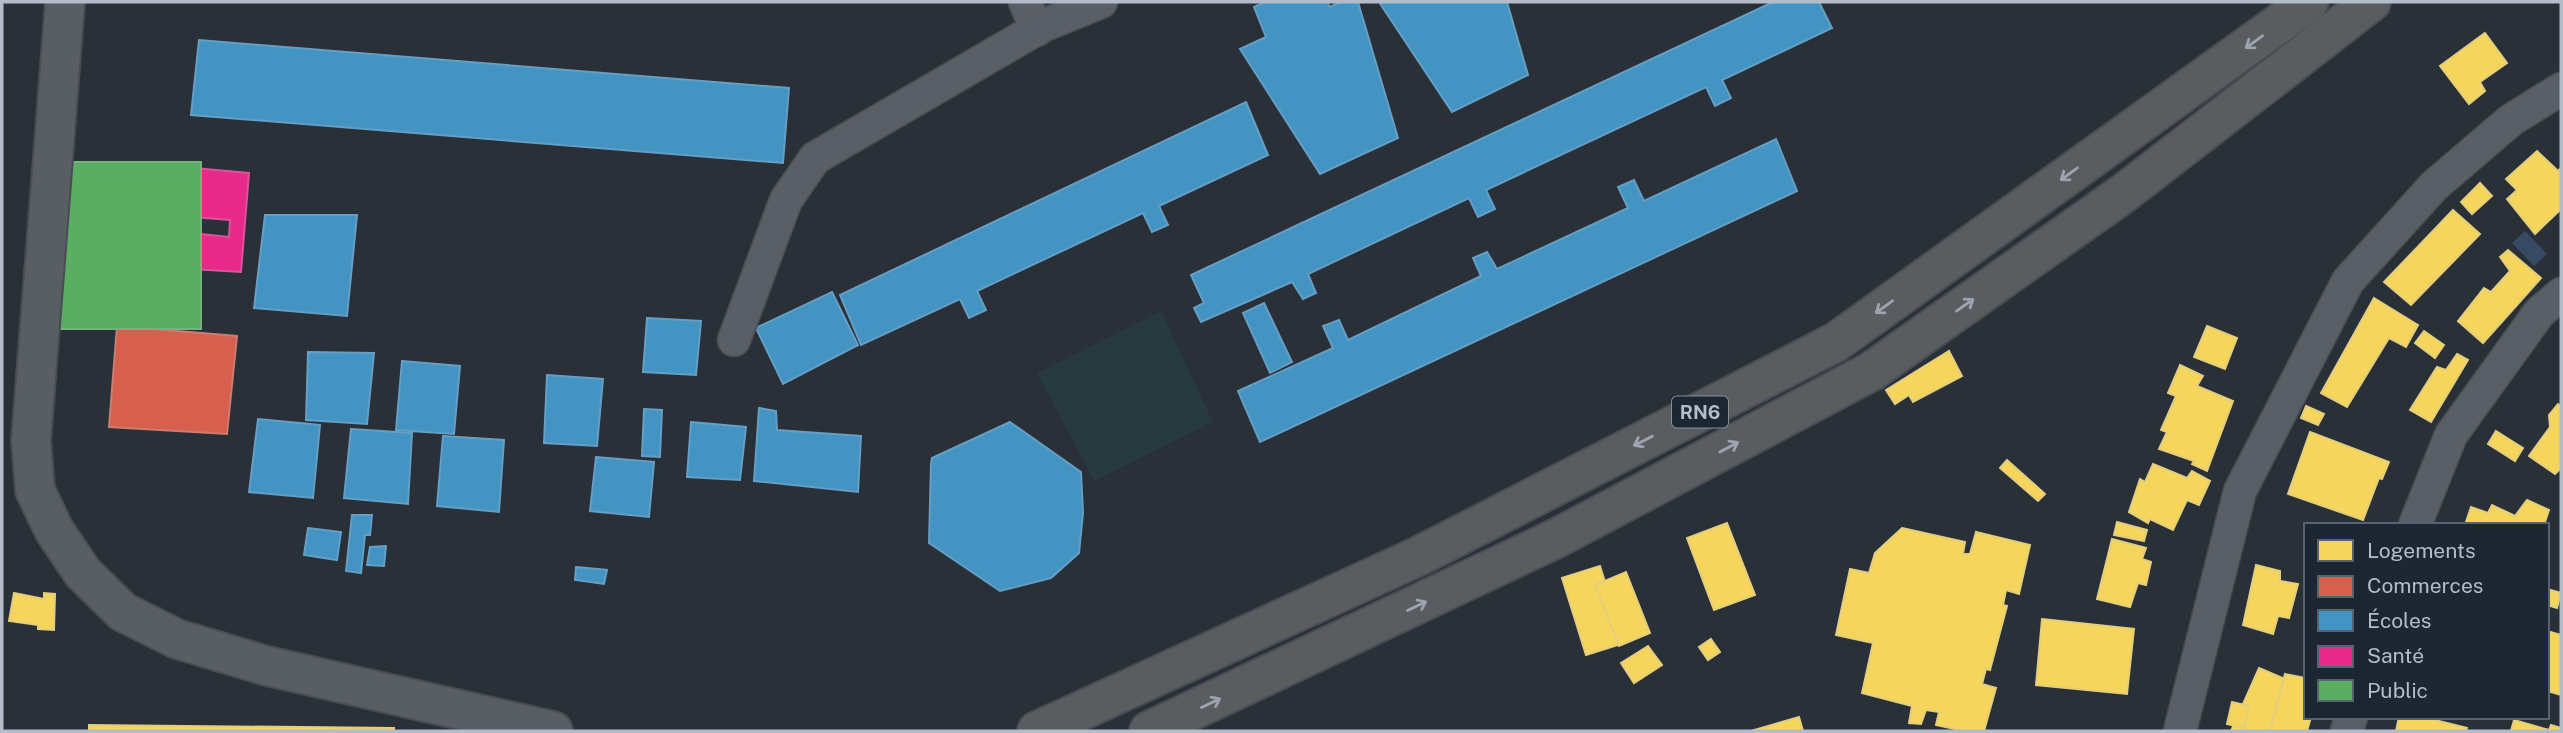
<svg xmlns="http://www.w3.org/2000/svg" width="2563" height="733" font-family="'Public Sans',sans-serif">
  <rect width="100%" height="100%" fill="#2a3038"/>
  <polygon fill="#273a3e" points="1161,311 1213,422 1094,481 1037,373"/>
  <polygon fill="#384963" points="2525,231 2547,254 2534,266 2512,243"/>
  <g fill="#f6d55c" stroke="#e2ce7d" stroke-width="2">
    <polygon points="2485,33 2507,63 2480,82 2485,91 2469,104 2440,66"/>
    <polygon points="2537,151 2558,171 2561,168 2561,209 2535,234 2507,199 2517,190 2506,179"/>
    <polygon points="2480,183 2492,196 2472,214 2461,202"/>
    <polygon points="2453,210 2480,234 2411,305 2384,282"/>
    <polygon points="2508,250 2541,278 2483,343 2458,321 2484,288 2491,292 2510,271 2500,257"/>
    <polygon points="2374,298 2418,325 2406,347 2389,338 2347,407 2321,393"/>
    <polygon points="2207,326 2237,338 2225,369 2194,357"/>
    <polygon points="2424,331 2444,345 2435,358 2415,343"/>
    <polygon points="1949,351 1962,376 1913,402 1909,395 1895,404 1886,390"/>
    <polygon points="2457,354 2468,360 2431,422 2410,410 2437,367 2446,370"/>
    <polygon points="2180,365 2203,376 2197,386 2233,401 2207,471 2192,464 2194,461 2159,449 2167,432 2161,430 2176,396 2168,393"/>
    <polygon points="2558,404 2561,406 2561,468 2555,474 2529,456 2550,427 2549,415"/>
    <polygon points="2306,406 2324,414 2318,425 2301,418"/>
    <polygon points="2496,431 2523,448 2515,461 2488,444"/>
    <polygon points="2310,432 2389,462 2382,479 2379,478 2363,520 2288,494"/>
    <polygon points="2007,460 2045,494 2038,501 2000,468"/>
    <polygon points="2153,464 2187,478 2192,471 2210,481 2199,505 2187,500 2173,530 2150,519 2148,523 2129,512 2140,479 2145,482"/>
    <polygon points="2527,500 2549,510 2544,525 2465,525 2471,507 2488,513 2492,505 2515,516"/>
    <polygon points="2117,522 2147,530 2144,541 2114,535"/>
    <polygon points="1727,523 1755,595 1714,610 1687,538"/>
    <polygon points="1902,528 1965,542 1963,554 1970,554 1976,532 2030,545 2019,594 2006,590 2003,605 2007,606 1990,670 1986,669 1982,684 1996,688 1984,731 1964,731 1936,725 1939,712 1926,710 1921,724 1909,723 1912,706 1862,693 1873,643 1836,635 1850,569 1869,573 1875,553"/>
    <polygon points="2112,539 2146,548 2142,559 2151,562 2146,585 2138,583 2130,607 2097,599"/>
    <polygon points="2256,565 2280,571 2280,581 2298,584 2289,618 2278,616 2273,634 2243,625"/>
    <polygon points="1600,566 1624,643 1586,655 1562,578"/>
    <polygon points="1626,572 1650,633 1619,646 1595,585"/>
    <polygon points="2547,589 2561,593 2557,608 2547,605"/>
    <polygon points="14,593 44,599 44,593 55,594 54,630 38,629 38,625 9,621"/>
    <polygon points="2042,619 2134,629 2127,694 2036,685"/>
    <polygon points="2547,631 2561,635 2561,695 2547,691"/>
    <polygon points="1711,639 1720,652 1708,660 1699,647"/>
    <polygon points="1648,646 1662,665 1634,683 1621,663"/>
    <polygon points="2259,668 2301,686 2281,731 2231,731"/>
    <polygon points="2285,674 2306,678 2306,717 2311,717 2307,731 2270,731"/>
    <polygon points="2232,702 2249,706 2244,728 2227,724"/>
    <polygon points="1799,717 1803,731 1751,731"/>
    <polygon points="2399,717 2423,717 2467,728 2466,731 2396,731"/>
    <polygon points="2514,720 2549,730 2551,725 2561,728 2561,731 2511,731"/>
    <polygon points="89,725 394,728 394,731 89,731"/>
  </g>
  <polygon fill="#d6604d" stroke="#cc7c72" stroke-width="2" points="117,326 237,336 227,434 109,427"/>
  <g fill="#4393c3" stroke="#659fc5" stroke-width="2">
    <polygon points="1265,2 1327,2 1330,7 1340,2 1358,2 1398,138 1320,174 1240,49 1266,37 1254,7"/>
    <polygon points="1379,2 1507,2 1528,75 1452,112"/>
    <polygon points="1773,2 1819,2 1832,28 1722,80 1731,98 1715,106 1706,87 1486,190 1495,209 1478,217 1469,198 1308,274 1316,293 1303,299 1292,282 1201,322 1194,308 1204,303 1191,275"/>
    <polygon points="199,40 789,88 783,163 191,115"/>
    <polygon points="1246,102 1268,155 1159,206 1168,225 1152,232 1143,213 977,291 986,310 969,318 960,299 861,345 840,295"/>
    <polygon points="1776,139 1797,191 1260,442 1238,391 1333,348 1323,326 1339,320 1348,340 1481,276 1473,258 1487,252 1497,269 1628,208 1618,187 1634,180 1644,201"/>
    <polygon points="265,215 357,215 347,316 254,308"/>
    <polygon points="832,292 858,345 783,384 756,328"/>
    <polygon points="1264,303 1292,362 1270,373 1243,313"/>
    <polygon points="647,318 701,321 696,375 643,372"/>
    <polygon points="308,352 374,353 367,424 306,420"/>
    <polygon points="402,361 460,366 454,434 396,430"/>
    <polygon points="547,375 603,379 597,446 544,443"/>
    <polygon points="759,408 776,411 777,430 861,436 858,492 754,481"/>
    <polygon points="644,409 662,410 660,457 642,456"/>
    <polygon points="258,419 320,425 313,498 249,492"/>
    <polygon points="691,422 746,427 740,480 687,477"/>
    <polygon points="1010,422 1081,472 1083,513 1079,553 1051,578 1000,591 929,543 931,464 932,458"/>
    <polygon points="351,429 412,433 408,504 344,498"/>
    <polygon points="443,436 504,440 499,512 437,506"/>
    <polygon points="596,457 654,462 649,517 590,511"/>
    <polygon points="352,515 372,515 370,535 365,535 361,573 346,571"/>
    <polygon points="308,528 341,532 337,560 304,555"/>
    <polygon points="386,546 384,566 367,565 370,547"/>
    <polygon points="576,567 607,570 604,584 575,580"/>
  </g>
  <path fill="#e7298a" stroke="#d8559d" stroke-width="2" fill-rule="evenodd" d="M 182,167 L 249,173 L 241,272 L 175,268 ZM 192,217 L 230,220 L 229,237 L 191,233 Z"/>
  <rect fill="#5aae61" stroke="#75b280" stroke-width="2" x="49" y="162" width="152" height="167"/>
  <g fill="none" stroke-linecap="round" stroke-linejoin="round">
    <g stroke="#484c53" stroke-width="35">
      <g id="street">
        <polyline points="1025,2 1037,30"/>
        <polyline points="734,340 786,200 815,158 1042,26 1101,2"/>
        <polyline points="2415,525 2451,435 2539,313 2561,294"/>
        <polyline points="2180,731 2240,491 2348,281 2434,186 2511,120 2561,89"/>
        <polyline points="2347,731 2351,717"/>
      </g>
    </g>
    <g stroke="#484c53" stroke-width="42">
      <polyline id="secondary" points="65,2 31,441 35,490 54,530 83,573 123,612 177,639 267,666 553,731"/>
    </g>
    <g stroke="#474c53" stroke-width="42">
      <g id="highway">
        <polyline points="1037,731 1419,556 1836,342 2309,2"/>
        <polyline points="1149,731 1557,538 1872,371 2124,193 2371,2"/>
      </g>
    </g>
    <use href="#street" stroke="#5a5e66" stroke-width="32"/>
    <use href="#secondary" stroke="#595d64" stroke-width="38"/>
    <use href="#highway" stroke="#5a5d60" stroke-width="38"/>
  </g>
  <defs><path id="oneway-shaft" d="M-6 0H5M1.5-3L5.5 0L1.5 3" fill="none" stroke-width="1.6" stroke-linecap="round" stroke-linejoin="round" transform="scale(1.75)"/></defs>
  <g stroke="#9ea4af">
    <use href="#oneway-shaft" transform="translate(2254 42) rotate(144)"/>
    <use href="#oneway-shaft" transform="translate(2069 174) rotate(144)"/>
    <use href="#oneway-shaft" transform="translate(1965 305) rotate(-35)"/>
    <use href="#oneway-shaft" transform="translate(1884 307) rotate(144)"/>
    <use href="#oneway-shaft" transform="translate(1643 441) rotate(153)"/>
    <use href="#oneway-shaft" transform="translate(1729 447) rotate(-28)"/>
    <use href="#oneway-shaft" transform="translate(1417 606) rotate(-26)"/>
    <use href="#oneway-shaft" transform="translate(1211 703) rotate(-25)"/>
  </g>
  <g text-anchor="middle" stroke-width="7" stroke-linejoin="round" paint-order="stroke">
    <rect fill="#1d2633" stroke="#878f9c" stroke-width="2" x="1672" y="396.5" width="56" height="31" rx="5"/>
    <g font-size="19" font-weight="bold" fill="#b4bcc9">
      <text x="1700" y="419">RN6</text>
    </g>
  </g>
  <rect width="2563" height="733" fill="none" stroke="#b4bcc9" stroke-width="7"/>
  <rect x="2304" y="523" width="245" height="196" fill="#1d2633" stroke="#59626f" stroke-width="2"/>
  <rect x="2318" y="540" width="35" height="21" fill="#f6d55c" stroke="#59626f" stroke-width="2"/>
  <text x="2367" y="558" font-size="21" fill="#b4bcc9">Logements</text>
  <rect x="2318" y="576" width="35" height="21" fill="#d6604d" stroke="#59626f" stroke-width="2"/>
  <text x="2367" y="593" font-size="21" fill="#b4bcc9">Commerces</text>
  <rect x="2318" y="610" width="35" height="21" fill="#4393c3" stroke="#59626f" stroke-width="2"/>
  <text x="2367" y="628" font-size="21" fill="#b4bcc9">Écoles</text>
  <rect x="2318" y="646" width="35" height="21" fill="#e7298a" stroke="#59626f" stroke-width="2"/>
  <text x="2367" y="663" font-size="21" fill="#b4bcc9">Santé</text>
  <rect x="2318" y="680" width="35" height="21" fill="#5aae61" stroke="#59626f" stroke-width="2"/>
  <text x="2367" y="698" font-size="21" fill="#b4bcc9">Public</text>
</svg>
